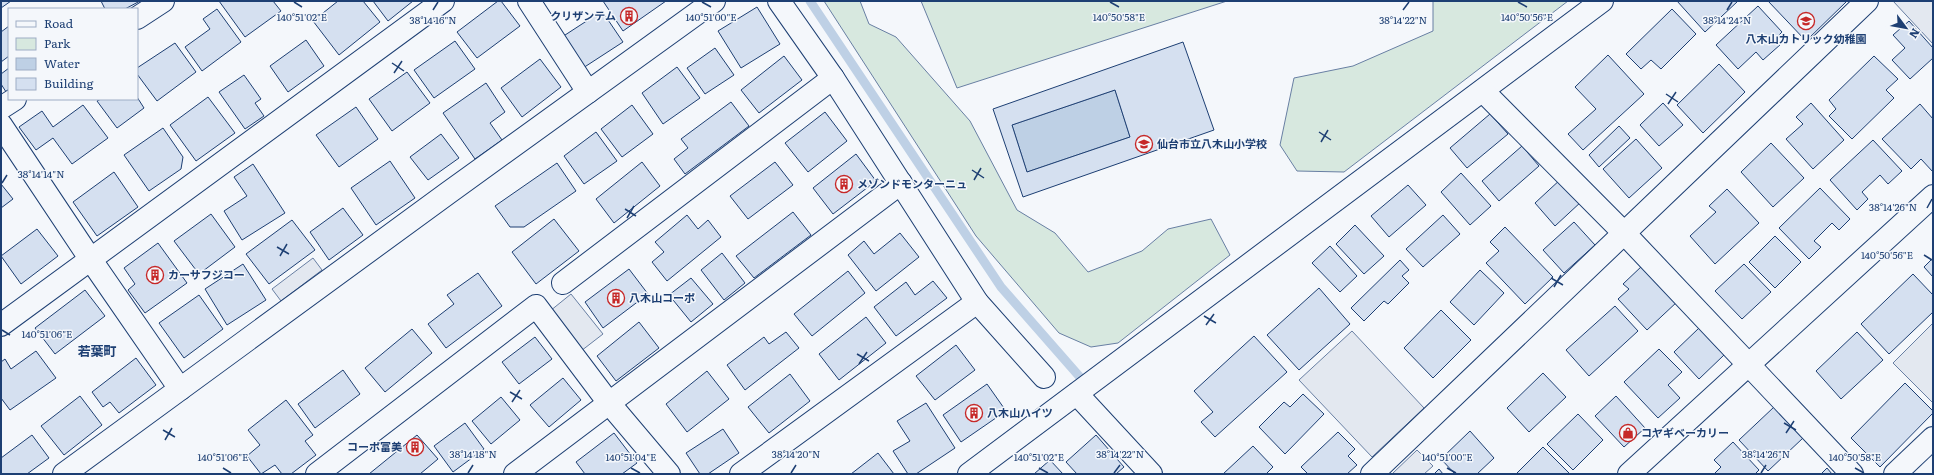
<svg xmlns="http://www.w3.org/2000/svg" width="1934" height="475" font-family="Literata,'Noto Sans JP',serif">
  <rect width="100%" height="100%" fill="#f4f7fb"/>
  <g fill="#d7e8df" stroke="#687fa3">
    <polygon points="824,1 860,1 869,24 896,37 970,121 1017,210 1055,233 1088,272 1142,251 1168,229 1211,219 1230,255 1118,343 1091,347 1059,333 976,236"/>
    <polygon points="921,1 1227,1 957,88"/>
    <polygon points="1433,1 1568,1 1344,172 1297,171 1280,145 1294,78 1353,66 1433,31"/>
  </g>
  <g fill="#e3e8f0" stroke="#687fa3">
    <polygon points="1893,1 1933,1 1933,44"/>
    <polygon points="313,258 322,270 281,301 272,289"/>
    <polygon points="571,294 603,334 581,351 550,311"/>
    <polygon points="1933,323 1933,403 1893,363"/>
    <polygon points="1352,331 1424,408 1372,457 1299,380"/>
    <polygon points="1417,450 1433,466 1424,474 1392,474"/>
  </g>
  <polygon fill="#bed0e5" stroke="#687fa3" points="1115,90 1130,137 1027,172 1012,125"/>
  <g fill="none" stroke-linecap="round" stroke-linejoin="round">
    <polyline stroke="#bed0e5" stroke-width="9" points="810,1 1001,287 1079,376"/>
  </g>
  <g fill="#d5e0f0" stroke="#1d3f73" fill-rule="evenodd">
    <polygon points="1,1 11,1 1,8"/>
    <polygon points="101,1 140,1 125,9 105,9"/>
    <polygon points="219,1 273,1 281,11 245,37"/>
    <polygon points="338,1 363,1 380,22 339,55 313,21"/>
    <polygon points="373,1 413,1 388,21"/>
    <polygon points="498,1 501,1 520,26 477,58 457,32"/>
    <polygon points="603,1 666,1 623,31"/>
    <polygon points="1677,1 1738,1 1705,32"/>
    <polygon points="1768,1 1847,1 1806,41"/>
    <polygon points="1758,6 1782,32 1776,38 1781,44 1763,60 1756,52 1738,69 1716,45"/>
    <polygon points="757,7 780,44 741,68 718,31"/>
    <polygon points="217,9 241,42 202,71 185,47 210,29 203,19"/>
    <polygon points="1672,9 1696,34 1661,69 1651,60 1641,69 1626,54"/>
    <polygon points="602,11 623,42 583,68 562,37"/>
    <polygon points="1909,21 1933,48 1933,58 1910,79 1892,60 1905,48 1893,35"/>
    <polygon points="9,26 9,56 1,62 1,32"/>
    <polygon points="306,40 324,66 288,92 270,66"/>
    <polygon points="455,41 475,69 434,98 414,70"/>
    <path d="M 1183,42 L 1214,130 L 1023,197 L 993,109 ZM 1115,90 L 1130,137 L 1027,172 L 1012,125 Z"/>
    <polygon points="175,43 196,72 157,101 137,74 137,68"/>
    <polygon points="715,48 734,75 705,94 687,68"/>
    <polygon points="1608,55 1644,94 1583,150 1568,134 1596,109 1575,87"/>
    <polygon points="784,56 802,80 759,113 741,90"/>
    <polygon points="1874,56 1898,79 1886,90 1894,98 1852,139 1829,116 1836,109 1829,100"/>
    <polygon points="540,59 561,87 522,117 501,88"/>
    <polygon points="1719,64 1745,92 1703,133 1677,105"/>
    <polygon points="677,67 700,98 663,124 642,93"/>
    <polygon points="9,68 9,94 8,95 1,84 1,74"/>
    <polygon points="407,72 430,103 392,131 369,99"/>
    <polygon points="244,75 261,99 255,103 264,116 245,129 219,92"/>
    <polygon points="486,83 505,112 490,123 502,140 475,159 443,113"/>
    <polygon points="137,97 144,108 117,128 97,101 101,99 137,99"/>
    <polygon points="208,97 235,133 196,161 170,125"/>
    <polygon points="731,102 749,126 685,174 674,159 688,148 681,139"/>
    <polygon points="1663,103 1683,125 1659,146 1640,125"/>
    <polygon points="1811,103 1844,140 1813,169 1786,139 1803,124 1796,117"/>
    <polygon points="1920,104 1933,119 1933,172 1921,159 1911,169 1882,139"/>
    <polygon points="83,105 108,138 72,164 53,138 36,150 19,127 42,111 53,127"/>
    <polygon points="632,105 653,134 622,157 601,129"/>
    <polygon points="356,107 378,139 339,167 316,135"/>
    <polygon points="825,112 847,141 808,172 785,143"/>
    <polygon points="1490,114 1508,134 1467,168 1450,148"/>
    <polygon points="1619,126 1630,138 1599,167 1589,155"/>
    <polygon points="163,128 183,157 181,169 149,191 124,155"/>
    <polygon points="596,132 617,161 584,184 564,156"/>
    <polygon points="441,134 459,158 428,180 410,157"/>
    <polygon points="1636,139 1662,168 1629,198 1603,169"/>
    <polygon points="1873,140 1902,171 1888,184 1880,175 1862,192 1868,199 1857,210 1830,180"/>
    <polygon points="1771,143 1804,178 1773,207 1741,172"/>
    <polygon points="1522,146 1539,166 1499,201 1482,181"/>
    <polygon points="856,154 876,181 833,214 813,188"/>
    <polygon points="390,161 415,198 376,225 351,188"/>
    <polygon points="642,162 660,186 614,223 596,199"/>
    <polygon points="775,162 793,185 748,219 730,196"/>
    <polygon points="557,163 576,191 524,227 510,227 495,206"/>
    <polygon points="253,164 285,213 242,240 224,211 247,196 234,177"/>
    <polygon points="114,172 138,207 97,236 73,202"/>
    <polygon points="1461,173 1491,206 1470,225 1441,192"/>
    <polygon points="1562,178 1582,201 1555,226 1535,203"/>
    <polygon points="1,184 13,199 1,208"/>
    <polygon points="1408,185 1426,205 1389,237 1371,216"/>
    <polygon points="1820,188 1850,219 1839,230 1832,223 1814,241 1821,247 1809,259 1779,228"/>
    <polygon points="1727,189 1759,223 1715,264 1690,236 1716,212 1709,206"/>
    <polygon points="343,208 363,235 329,260 310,232"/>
    <polygon points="793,212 811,235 754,278 736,256"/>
    <polygon points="211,214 235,247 199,274 174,241"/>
    <polygon points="687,215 698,229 708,220 721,237 667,281 652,262 664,252 655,242"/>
    <polygon points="1443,215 1460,234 1423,267 1406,249"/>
    <polygon points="554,219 579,251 536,284 512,252"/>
    <polygon points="292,220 315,250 269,284 246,254"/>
    <polygon points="1574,222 1595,245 1564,273 1543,250"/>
    <polygon points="1355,225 1384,256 1364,274 1336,244"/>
    <polygon points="1505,227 1553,277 1525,304 1486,263 1499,251 1490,242"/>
    <polygon points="37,229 58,256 21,284 1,256"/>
    <polygon points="900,233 919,257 876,291 848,255 864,241 874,254"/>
    <polygon points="1775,236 1801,262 1775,288 1749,262"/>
    <polygon points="158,243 187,283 145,313 128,290 135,284 124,268"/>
    <polygon points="1330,246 1357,276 1340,292 1312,263"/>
    <polygon points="722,253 745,283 724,300 701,270"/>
    <polygon points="1933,258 1933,277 1924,267"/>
    <polygon points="1400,260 1409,270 1402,276 1409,283 1388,304 1384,301 1364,321 1351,308"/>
    <polygon points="243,264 266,300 227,325 205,289"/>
    <polygon points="1744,264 1771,292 1742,319 1715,291"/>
    <polygon points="1643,265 1678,301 1647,330 1618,299 1629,289 1623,284"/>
    <polygon points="629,269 648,294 603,328 585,302"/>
    <polygon points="1480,270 1504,293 1474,325 1450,302"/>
    <polygon points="848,271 865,293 812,336 794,314"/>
    <polygon points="478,273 502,306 446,348 428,324 454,304 447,295"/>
    <polygon points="1913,274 1933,295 1933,312 1889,354 1861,324"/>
    <polygon points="691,278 713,304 691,322 669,295"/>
    <polygon points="933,281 947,298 896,336 874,307 906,282 915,295"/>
    <polygon points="1319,288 1350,324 1299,370 1267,335"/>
    <polygon points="85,290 105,316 55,354 35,328"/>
    <polygon points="199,295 223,329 184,358 159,323"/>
    <polygon points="1615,306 1638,331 1589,376 1566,350"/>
    <polygon points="1441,310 1471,340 1433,378 1404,348"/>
    <polygon points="866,317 886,343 839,380 819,354"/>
    <polygon points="639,322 659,348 616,381 597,356"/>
    <polygon points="1699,328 1724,355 1699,379 1674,352"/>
    <polygon points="412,329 432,353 385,392 365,368"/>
    <polygon points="786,332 799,348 745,390 727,365 764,337 769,344"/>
    <polygon points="1857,332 1883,360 1841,399 1816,371"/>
    <polygon points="1254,336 1287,372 1215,437 1201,422 1213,412 1194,391"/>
    <polygon points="535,337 552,359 519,384 502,362"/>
    <polygon points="956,345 975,370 935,400 916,376"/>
    <polygon points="1659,349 1682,372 1668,385 1680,398 1658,418 1624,382"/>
    <polygon points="36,351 56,378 10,410 1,398 1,362 5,359 11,369"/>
    <polygon points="136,358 156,385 119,413 110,402 103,407 92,392"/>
    <polygon points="343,370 360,394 315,428 298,404"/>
    <polygon points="707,371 729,399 687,432 666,404"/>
    <polygon points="1543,373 1566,397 1529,432 1507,408"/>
    <polygon points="790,374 810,401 769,433 748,407"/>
    <polygon points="563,378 581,400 549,427 530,405"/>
    <polygon points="1905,383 1933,411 1933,413 1880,467 1851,438"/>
    <polygon points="987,384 1006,411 961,442 943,415"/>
    <polygon points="1303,394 1324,414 1285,454 1259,427 1284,402 1290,407"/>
    <polygon points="80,396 102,425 64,455 41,426"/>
    <polygon points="1616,396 1645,428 1624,447 1595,416"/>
    <polygon points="501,397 520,420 491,444 472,421"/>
    <polygon points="286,400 313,435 305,441 316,455 291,474 282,474 275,465 261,474 247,456 260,445 248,430"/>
    <polygon points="926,403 955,448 916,474 908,474 893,451 910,441 897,421"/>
    <polygon points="1774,407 1803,438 1768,471 1739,440"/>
    <polygon points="1578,414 1603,440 1573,470 1547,444"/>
    <polygon points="465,423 484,449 453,472 434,446"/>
    <polygon points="723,429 739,453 708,474 700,474 686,453"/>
    <polygon points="1470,431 1494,458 1477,474 1455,474 1441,459"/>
    <polygon points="1338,432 1355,449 1348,456 1357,465 1347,474 1308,474 1301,467"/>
    <polygon points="614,433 637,463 622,474 585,474 576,462"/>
    <polygon points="32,435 49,458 27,474 1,474 1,458"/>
    <polygon points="417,435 438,459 420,474 369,474"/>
    <polygon points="1096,435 1124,467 1116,474 1077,474 1066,462"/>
    <polygon points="1733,442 1759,470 1755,474 1714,474 1721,467 1714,460"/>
    <polygon points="1253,446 1273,467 1266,474 1223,474"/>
    <polygon points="1543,447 1569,473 1567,474 1516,474"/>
    <polygon points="878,453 894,474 851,474"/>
    <polygon points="1050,460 1063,474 1034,474"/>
    <polygon points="1827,468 1832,474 1821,474"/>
    <polygon points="1439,469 1443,474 1434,474"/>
  </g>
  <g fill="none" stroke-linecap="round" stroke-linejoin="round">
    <g stroke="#1d3f73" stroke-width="24">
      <g id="minor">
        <polyline points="529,1 588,92"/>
        <polyline points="779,1 833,78 977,302 1044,377"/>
        <polyline points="137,18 163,1"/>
        <polyline points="1,108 15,99"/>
        <polyline points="1,125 91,260 180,389"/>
        <polyline points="563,283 833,78"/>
        <polyline points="1,325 443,1"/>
        <polyline points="64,474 448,193 714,1"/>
        <polyline points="317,474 536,306 609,403 669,474"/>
        <polyline points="515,474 901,183"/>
        <polyline points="741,474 977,302"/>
        <polyline points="969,474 1602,1"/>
        <polyline points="1372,474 1867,1"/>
        <polyline points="1895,474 1933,438"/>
      </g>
    </g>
    <g stroke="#1d3f73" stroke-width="24">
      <g id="tertiary">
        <polyline points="1483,91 1625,234 1852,474"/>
        <polyline points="1077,394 1151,474"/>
        <polyline points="1629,474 1933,196"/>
      </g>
    </g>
    <use href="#minor" stroke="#f4f7fb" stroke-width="22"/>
    <use href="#tertiary" stroke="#f4f7fb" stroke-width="22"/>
  </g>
  <path fill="none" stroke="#1d3f73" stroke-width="1.5" d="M 294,2 L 302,7M 702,2 L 711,7M 1110,2 L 1119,7M 1518,2 L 1527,7M 433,10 L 438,2M 1403,10 L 1409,2M 1727,10 L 1732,2M 392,63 L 404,71M 394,73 L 402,61M 1666,94 L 1678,102M 1668,104 L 1676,92M 1319,132 L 1331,140M 1321,142 L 1328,130M 972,170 L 984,178M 974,180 L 981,168M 2,183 L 7,175M 1927,208 L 1932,199M 625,209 L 636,216M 627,218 L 634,206M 277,247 L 289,254M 1924,255 L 1932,260M 280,256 L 287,244M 1551,278 L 1563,285M 1554,287 L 1561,275M 1204,316 L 1216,323M 1206,325 L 1214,314M 2,330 L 10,335M 857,354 L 869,361M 859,364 L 867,352M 510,392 L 522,399M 512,402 L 520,390M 1784,423 L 1796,430M 163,430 L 175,437M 1786,433 L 1794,421M 165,440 L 172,428M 223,468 L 231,473M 631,468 L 640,473M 1039,468 L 1048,473M 1447,468 L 1456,473M 1855,468 L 1864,473M 468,473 L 473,465M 791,473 L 796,465M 1114,473 L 1120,465M 1761,473 L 1766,465"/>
  <defs>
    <g id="building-ring" transform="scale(0.9)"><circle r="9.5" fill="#f4f7fb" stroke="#c62828" stroke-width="1.5"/><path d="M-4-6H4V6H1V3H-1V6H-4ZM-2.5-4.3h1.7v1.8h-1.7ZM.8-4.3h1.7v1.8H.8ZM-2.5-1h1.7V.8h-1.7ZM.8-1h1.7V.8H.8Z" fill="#c62828"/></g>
    <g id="school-ring" transform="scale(0.9)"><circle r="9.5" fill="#f4f7fb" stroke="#c62828" stroke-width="1.5"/><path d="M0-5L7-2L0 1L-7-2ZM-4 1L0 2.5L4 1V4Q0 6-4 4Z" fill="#c62828"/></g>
    <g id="shop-ring" transform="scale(0.9)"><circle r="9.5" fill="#f4f7fb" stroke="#c62828" stroke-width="1.5"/><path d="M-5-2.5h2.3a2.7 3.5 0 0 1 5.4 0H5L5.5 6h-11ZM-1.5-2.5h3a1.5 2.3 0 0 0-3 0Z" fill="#c62828"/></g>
  </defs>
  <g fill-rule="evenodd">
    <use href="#building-ring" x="629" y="16"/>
    <use href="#school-ring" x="1806" y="21"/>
    <use href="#school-ring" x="1144" y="144"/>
    <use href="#building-ring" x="844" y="184"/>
    <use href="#building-ring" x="155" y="275"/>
    <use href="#building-ring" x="616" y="298"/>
    <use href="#building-ring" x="974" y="413"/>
    <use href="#shop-ring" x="1628" y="433"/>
    <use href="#building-ring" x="415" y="447"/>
  </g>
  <g text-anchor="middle" stroke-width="3" stroke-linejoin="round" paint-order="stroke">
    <g font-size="11" font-weight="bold" fill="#1d3f73" stroke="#f4f7fb" text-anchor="start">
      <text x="616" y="20" text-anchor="end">クリザンテム</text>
      <text x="1806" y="43" text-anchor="middle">八木山カトリック幼稚園</text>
      <text x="1157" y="148">仙台市立八木山小学校</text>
      <text x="857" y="188">メゾンドモンターニュ</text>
      <text x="168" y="279">カーサフジコー</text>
      <text x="629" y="302">八木山コーポ</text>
      <text x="987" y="417">八木山ハイツ</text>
      <text x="1641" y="437">コヤギベーカリー</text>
      <text x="402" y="451" text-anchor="end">コーポ富美</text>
    </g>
    <g font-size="13" font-weight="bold" fill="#1d3f73" stroke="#f4f7fb">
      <text x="97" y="356">若葉町</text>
    </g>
  </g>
  <g font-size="10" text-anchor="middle" fill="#1d3f73" stroke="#f4f7fb" stroke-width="3" stroke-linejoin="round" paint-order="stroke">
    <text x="302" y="21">140°51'02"E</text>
    <text x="711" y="21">140°51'00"E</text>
    <text x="1119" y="21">140°50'58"E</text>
    <text x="1527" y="21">140°50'56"E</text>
    <text x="433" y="24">38°14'16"N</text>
    <text x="1403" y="24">38°14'22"N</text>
    <text x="1727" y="24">38°14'24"N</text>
    <text x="41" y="178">38°14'14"N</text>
    <text x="1893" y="211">38°14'26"N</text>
    <text x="1887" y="259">140°50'56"E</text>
    <text x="47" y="338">140°51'06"E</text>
    <text x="473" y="458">38°14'18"N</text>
    <text x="796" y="458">38°14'20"N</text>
    <text x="1120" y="458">38°14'22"N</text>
    <text x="1766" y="458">38°14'26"N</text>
    <text x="223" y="461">140°51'06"E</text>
    <text x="631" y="461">140°51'04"E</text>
    <text x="1039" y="461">140°51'02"E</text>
    <text x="1447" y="461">140°51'00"E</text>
    <text x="1855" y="461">140°50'58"E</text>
  </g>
  <rect width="1934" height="475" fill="none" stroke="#1d3f73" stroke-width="4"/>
  <rect x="8" y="8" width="130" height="92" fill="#f4f7fb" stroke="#9eadc5"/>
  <rect x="16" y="21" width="20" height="6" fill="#f4f7fb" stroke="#9eadc5"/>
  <text x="44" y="28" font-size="12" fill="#1d3f73">Road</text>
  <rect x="16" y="38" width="20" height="12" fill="#d7e8df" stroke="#9eadc5"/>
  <text x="44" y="48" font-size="12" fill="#1d3f73">Park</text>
  <rect x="16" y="58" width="20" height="12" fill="#bed0e5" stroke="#9eadc5"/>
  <text x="44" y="68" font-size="12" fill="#1d3f73">Water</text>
  <rect x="16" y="78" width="20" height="12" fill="#d5e0f0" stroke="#9eadc5"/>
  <text x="44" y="88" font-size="12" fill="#1d3f73">Building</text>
  <g transform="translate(1906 28) rotate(122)" stroke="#f4f7fb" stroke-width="3" paint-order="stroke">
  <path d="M0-3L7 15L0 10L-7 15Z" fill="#1d3f73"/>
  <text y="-6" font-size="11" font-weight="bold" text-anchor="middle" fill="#1d3f73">N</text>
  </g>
</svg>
